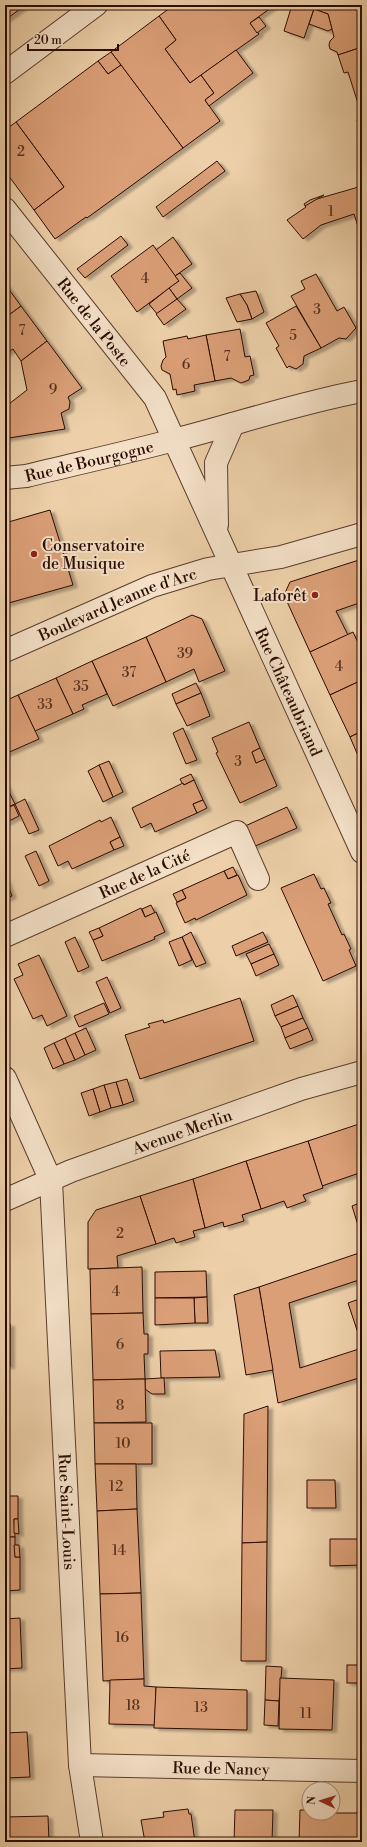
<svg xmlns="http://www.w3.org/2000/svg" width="367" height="1847" font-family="'Libre Bodoni',serif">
  <defs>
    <filter id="shadow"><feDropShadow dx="4.5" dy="2.5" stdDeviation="1" flood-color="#0004"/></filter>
  </defs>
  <rect width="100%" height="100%" fill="#edd0a9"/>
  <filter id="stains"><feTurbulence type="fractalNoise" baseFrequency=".005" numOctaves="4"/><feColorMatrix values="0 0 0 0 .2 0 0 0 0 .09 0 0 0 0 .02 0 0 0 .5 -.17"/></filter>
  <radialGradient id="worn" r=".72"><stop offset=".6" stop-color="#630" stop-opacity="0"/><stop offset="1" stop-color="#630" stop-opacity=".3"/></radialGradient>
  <g fill="#db9f77" stroke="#2a0b02" filter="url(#shadow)">
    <polygon points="5,5 21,5 23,7 5,20"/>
    <polygon points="174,5 275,5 250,23 259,34 190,83 165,49 176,40 159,16"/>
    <polygon points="292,5 301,5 314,9 304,38 284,31"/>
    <polygon points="301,5 362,5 362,47 338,55 337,52 330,49 329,45 330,41 334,37 328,14"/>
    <polygon points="314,9 328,14 332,29 328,31 309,24"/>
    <polygon points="159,16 176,40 165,49 190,83 201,75 214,93 205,100 220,121 183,148 111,52"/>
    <polygon points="259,17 266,26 257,33 250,23"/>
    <polygon points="362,47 362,116 348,72 344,73 338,55"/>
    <polygon points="236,50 253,73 209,106 205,100 214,93 201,75"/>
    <polygon points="111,52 121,65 108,74 98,61"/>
    <polygon points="98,61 108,74 121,65 183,148 87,218 86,217 55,239 34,210 64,187 16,122"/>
    <polygon points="362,119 362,136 357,120"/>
    <polygon points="16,122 64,187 34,210 5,171 5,130"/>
    <polygon points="217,161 225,171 163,217 156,207"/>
    <polygon points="362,186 362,239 354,214 321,225 303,239 287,220 306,207 305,206 310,201"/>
    <polygon points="324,195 305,206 304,204 310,200"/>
    <polygon points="121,236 128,245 85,278 77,269"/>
    <polygon points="173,237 192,264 175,276 156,250"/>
    <polygon points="153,245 179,281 137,312 111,276"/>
    <polygon points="362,271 362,288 358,277"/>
    <polygon points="180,273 192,288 177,299 169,288 179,281 175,276"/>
    <polygon points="316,274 337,311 344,307 356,328 346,339 339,338 321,348 291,296 305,289 301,281"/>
    <polygon points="5,284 21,306 5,318"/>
    <polygon points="169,288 177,299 157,314 149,304"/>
    <polygon points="256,291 264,312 252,319 247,305 240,294"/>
    <polygon points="240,294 247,305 252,319 237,322 226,298"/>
    <polygon points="177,299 186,309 164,325 156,314"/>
    <polygon points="21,306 47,341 21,361 13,349 5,354 5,318"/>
    <polygon points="296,306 321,348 304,356 303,364 296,369 289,366 287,368 276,348 279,346 266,323"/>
    <polygon points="240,329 245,357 250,356 254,375 250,376 249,380 241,383 231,378 215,381 206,335"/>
    <polygon points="206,335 215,381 194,385 195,391 177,395 176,389 173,390 170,374 162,370 161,366 163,360 166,357 163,341 187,336 188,339"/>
    <polygon points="47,341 82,388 68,397 70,402 69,409 61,413 65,429 9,438 5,417 5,407 27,390 21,361"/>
    <polygon points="5,417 9,438 5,439"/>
    <polygon points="50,510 73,585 5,604 5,523"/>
    <polygon points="359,560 362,568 362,602 336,611 348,635 310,652 284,595 290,582"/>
    <polygon points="192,615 202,619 225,671 199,682 194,669 166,682 146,637"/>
    <polygon points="353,632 362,651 362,680 330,695 310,652"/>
    <polygon points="146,637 166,682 113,706 92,661"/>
    <polygon points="92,661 107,694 82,705 84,709 73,714 56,678"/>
    <polygon points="56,678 73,714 35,731 18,695"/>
    <polygon points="362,680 362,731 350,737 330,695"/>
    <polygon points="196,683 201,693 176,704 172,694"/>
    <polygon points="201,693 210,716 187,726 176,704"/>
    <polygon points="18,695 39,739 5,754 5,701"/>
    <polygon points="249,722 260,748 252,752 256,763 265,759 277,786 240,803 216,753 218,752 212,738"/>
    <polygon points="183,728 197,760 186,764 173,733"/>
    <polygon points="362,731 362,765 350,737"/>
    <polygon points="260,748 265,759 256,763 252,752"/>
    <polygon points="109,761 123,792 113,797 99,765"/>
    <polygon points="99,765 113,797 103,802 88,771"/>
    <polygon points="191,774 194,780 184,785 182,783 180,779"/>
    <polygon points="194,780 203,800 193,804 197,813 155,832 151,823 141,828 132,808 183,783 184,785"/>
    <polygon points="5,784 15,804 5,808"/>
    <polygon points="25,799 39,830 29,834 15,804"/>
    <polygon points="203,800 207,808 197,813 193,804"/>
    <polygon points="14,805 19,816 5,823 5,809"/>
    <polygon points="287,807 297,828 253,847 243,827"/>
    <polygon points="111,817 120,837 110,842 114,850 72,869 68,861 58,866 49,846 100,820 101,822"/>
    <polygon points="120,837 124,846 114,850 110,842"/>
    <polygon points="36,851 49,881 39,886 25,856"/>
    <polygon points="233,867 237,875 228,879 224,871"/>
    <polygon points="224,871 228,879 238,875 247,895 196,920 195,918 185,923 176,903 186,898 182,890"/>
    <polygon points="314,874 321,889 324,888 331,903 328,904 342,935 344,934 351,949 349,950 356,966 323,981 281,888"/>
    <polygon points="5,878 12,896 5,899"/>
    <polygon points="182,890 186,898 177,902 173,894"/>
    <polygon points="151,905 155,913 145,917 142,909"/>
    <polygon points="141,908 145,917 156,912 165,932 154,937 155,939 102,961 93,940 103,936 99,928"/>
    <polygon points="99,928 103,936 93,940 89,932"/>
    <polygon points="191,932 206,963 196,967 182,937"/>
    <polygon points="263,932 268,942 236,956 232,946"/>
    <polygon points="75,937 89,967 78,972 65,942"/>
    <polygon points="182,937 192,960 179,966 169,942"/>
    <polygon points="269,944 274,954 251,964 246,954"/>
    <polygon points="274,954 279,965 256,976 251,964"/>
    <polygon points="39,955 67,1016 47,1026 42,1015 33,1019 14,979 23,975 18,964"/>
    <polygon points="107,977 121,1008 110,1013 96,982"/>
    <polygon points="293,995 298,1006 275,1016 271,1005"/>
    <polygon points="240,998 254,1041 140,1079 125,1035 150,1027 148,1024 163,1020 164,1023"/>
    <polygon points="104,1003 109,1014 79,1027 74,1016"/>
    <polygon points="298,1006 303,1018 281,1027 275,1016"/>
    <polygon points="303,1018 308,1028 285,1038 281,1027"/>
    <polygon points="86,1028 96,1050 85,1055 75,1033"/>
    <polygon points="308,1028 313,1040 290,1049 285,1038"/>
    <polygon points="75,1033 85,1055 75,1060 65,1038"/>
    <polygon points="65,1038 75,1060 64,1064 54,1043"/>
    <polygon points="54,1043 64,1064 53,1069 44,1048"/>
    <polygon points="127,1079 134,1101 123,1105 116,1082"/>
    <polygon points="116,1082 123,1105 111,1108 104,1085"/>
    <polygon points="104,1085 111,1108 100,1112 93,1089"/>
    <polygon points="93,1089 100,1112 89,1116 81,1093"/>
    <polygon points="362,1123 362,1172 322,1186 308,1141"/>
    <polygon points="308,1141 323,1188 303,1195 306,1201 287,1208 284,1201 261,1209 246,1161"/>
    <polygon points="246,1161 261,1209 242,1215 244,1221 224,1227 223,1222 205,1228 193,1179"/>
    <polygon points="193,1179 205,1228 193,1231 195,1237 176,1243 174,1238 156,1244 140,1196"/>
    <polygon points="140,1196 156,1244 117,1256 118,1268 88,1269 88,1222 96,1210"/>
    <polygon points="362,1202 362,1238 352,1206"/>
    <polygon points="362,1252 362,1279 289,1303 300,1368 362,1348 362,1377 278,1403 259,1287"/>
    <polygon points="142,1267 143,1313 91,1314 90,1269"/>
    <polygon points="206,1271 207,1297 155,1298 155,1272"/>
    <polygon points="259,1287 273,1370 246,1375 234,1295"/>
    <polygon points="207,1297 208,1323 195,1323 194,1298"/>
    <polygon points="155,1298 194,1298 195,1323 155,1325"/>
    <polygon points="362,1298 362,1345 348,1303"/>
    <polygon points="143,1313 144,1334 148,1334 148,1354 144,1354 145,1379 93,1380 91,1314"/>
    <rect x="5" y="1324" width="5" height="42"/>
    <polygon points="215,1350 220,1377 161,1378 160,1351"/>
    <polygon points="161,1378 164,1378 165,1394 152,1394 145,1389 145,1379"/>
    <polygon points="145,1379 146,1422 94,1423 93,1380"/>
    <polygon points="268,1406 267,1542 242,1543 244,1414"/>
    <polygon points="94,1423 152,1423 152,1464 95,1464"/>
    <polygon points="95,1464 136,1464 137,1509 97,1511"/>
    <polygon points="307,1480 335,1480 336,1508 307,1508"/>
    <polygon points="5,1496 18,1496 18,1519 14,1519 15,1537 5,1537"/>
    <polygon points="137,1509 141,1593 100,1594 97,1511"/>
    <polygon points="14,1519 18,1519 19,1534 14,1533"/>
    <polygon points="5,1537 15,1537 15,1557 20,1557 20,1590 5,1591"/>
    <polygon points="330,1539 360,1539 361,1565 330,1566"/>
    <polygon points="267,1542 266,1661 241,1661 242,1543"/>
    <polygon points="14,1545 19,1545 20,1557 15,1557"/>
    <polygon points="141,1593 144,1679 103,1681 100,1594"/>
    <polygon points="20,1618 22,1668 5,1669 5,1619"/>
    <rect x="347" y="1665" width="15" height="18"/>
    <polygon points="266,1666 282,1667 279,1701 265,1700"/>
    <polygon points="280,1678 334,1680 332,1730 279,1729"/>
    <polygon points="144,1679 144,1686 156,1687 155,1725 109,1724 110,1680"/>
    <polygon points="156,1687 247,1690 247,1730 154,1728"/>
    <polygon points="265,1700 279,1701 278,1726 264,1725"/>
    <polygon points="27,1732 30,1777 5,1778 5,1733"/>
    <polygon points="188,1809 189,1814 191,1814 195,1842 145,1842 141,1820 164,1817 163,1812"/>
    <polygon points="235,1810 273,1810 272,1842 234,1842"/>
    <polygon points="300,1810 309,1810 309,1813 357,1813 357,1812 362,1812 362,1842 299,1842"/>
    <polygon points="48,1816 49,1842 5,1842 5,1817"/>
  </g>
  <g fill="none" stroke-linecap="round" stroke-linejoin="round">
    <g stroke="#5b3c2c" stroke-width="24">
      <g id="minor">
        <polyline points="5,73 96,5"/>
        <path id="s1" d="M 5,209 L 155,398 L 362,852"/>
        <path id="s2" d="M 5,478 L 26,476 C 75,464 125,453 174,440 C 237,424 298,403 362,391"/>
        <polyline points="217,525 216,463 233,424"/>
        <path id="s3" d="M 5,651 L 152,586 L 208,569 L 281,557 L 362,534"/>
        <path id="s4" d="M 5,936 L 237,832 L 258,879"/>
        <path id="s5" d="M 5,1078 L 51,1181 L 80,1765 L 92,1842"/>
        <path id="s6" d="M 80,1765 L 362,1771"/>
      </g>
    </g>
    <g stroke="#5b3c2c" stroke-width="24">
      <g id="tertiary">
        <path id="s7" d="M 5,1200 L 71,1171 L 301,1089 L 362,1072"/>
      </g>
    </g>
    <use href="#minor" stroke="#f3e0c7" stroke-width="22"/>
    <use href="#tertiary" stroke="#f3e0c7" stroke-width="22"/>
  </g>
  <g fill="#8f2418" stroke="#f3e0c7" stroke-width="1.5">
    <circle cx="34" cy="554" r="4"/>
    <circle cx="315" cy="595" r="4"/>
  </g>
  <g text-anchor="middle" stroke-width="4" stroke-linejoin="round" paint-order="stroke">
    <g font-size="14" fill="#56301f">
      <text x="21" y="156">2</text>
      <text x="331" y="216">1</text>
      <text x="145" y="283">4</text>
      <text x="317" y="314">3</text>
      <text x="22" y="335">7</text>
      <text x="293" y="340">5</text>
      <text x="227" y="361">7</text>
      <text x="186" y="369">6</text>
      <text x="53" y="394">9</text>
      <text x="185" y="658">39</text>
      <text x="339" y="671">4</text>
      <text x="129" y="677">37</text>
      <text x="81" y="691">35</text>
      <text x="45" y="709">33</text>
      <text x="238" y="766">3</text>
      <text x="120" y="1238">2</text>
      <text x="116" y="1296">4</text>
      <text x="120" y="1349">6</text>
      <text x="120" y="1410">8</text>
      <text x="123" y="1448">10</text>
      <text x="116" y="1491">12</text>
      <text x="119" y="1555">14</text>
      <text x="122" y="1642">16</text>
      <text x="133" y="1710">18</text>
      <text x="201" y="1712">13</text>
      <text x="306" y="1718">11</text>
    </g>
    <g font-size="16" fill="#2a0b02" stroke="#f3e0c7">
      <text dy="6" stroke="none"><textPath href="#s1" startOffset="144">Rue de la Poste</textPath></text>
      <text dy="6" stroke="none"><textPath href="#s2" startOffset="86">Rue de Bourgogne</textPath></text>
      <text dy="6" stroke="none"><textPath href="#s3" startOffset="122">Boulevard Jeanne d'Arc</textPath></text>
      <text dy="6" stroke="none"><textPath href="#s1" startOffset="564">Rue Châteaubriand</textPath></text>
      <text dy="6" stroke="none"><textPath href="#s4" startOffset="153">Rue de la Cité</textPath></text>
      <text dy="6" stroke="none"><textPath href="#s7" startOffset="190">Avenue Merlin</textPath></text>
      <text dy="6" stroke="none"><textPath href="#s5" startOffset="444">Rue Saint-Louis</textPath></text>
      <text dy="6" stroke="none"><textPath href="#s6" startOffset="141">Rue de Nancy</textPath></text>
    </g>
    <g font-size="16" fill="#2a0b02" stroke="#f3e0c7" text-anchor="start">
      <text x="42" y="551">Conservatoire<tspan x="42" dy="18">de Musique</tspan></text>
      <text x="307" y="601" text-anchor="end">Laforêt</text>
    </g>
  </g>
  <rect width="367" height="1847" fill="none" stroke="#edd0a9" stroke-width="20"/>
  <rect x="6" y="6" width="355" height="1835" fill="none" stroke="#2a0b02" stroke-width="2"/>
  <rect x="10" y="10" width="347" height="1827" fill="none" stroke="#2a0b02"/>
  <g transform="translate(321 1801) rotate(274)"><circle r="19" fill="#f3e0c7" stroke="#a38b78"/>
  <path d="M0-3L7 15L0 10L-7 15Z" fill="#8f2418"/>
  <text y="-6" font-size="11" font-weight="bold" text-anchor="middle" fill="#2a0b02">N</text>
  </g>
  <path d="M28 44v6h90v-6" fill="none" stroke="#2a0b02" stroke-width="2"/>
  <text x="34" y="44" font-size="12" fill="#2a0b02" stroke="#f3e0c7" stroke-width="3" paint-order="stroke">20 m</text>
  <rect width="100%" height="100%" filter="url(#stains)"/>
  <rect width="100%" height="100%" fill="url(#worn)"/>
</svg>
